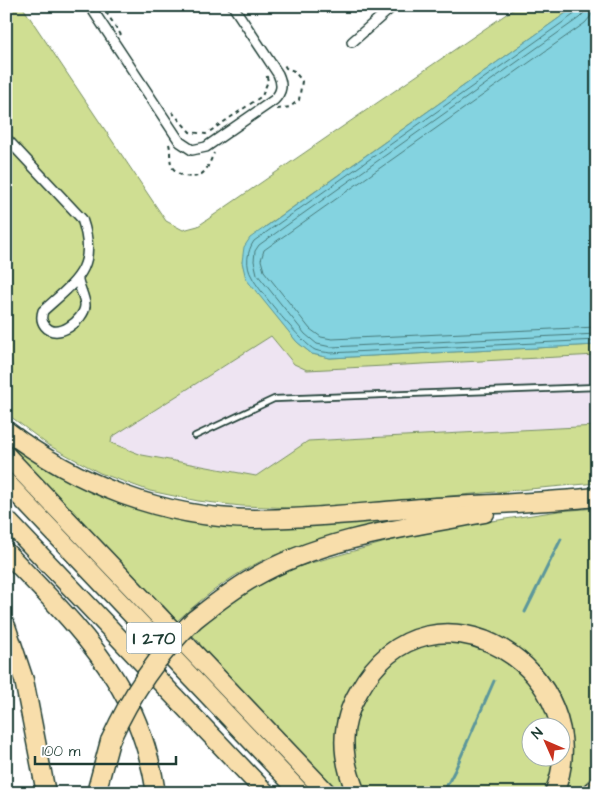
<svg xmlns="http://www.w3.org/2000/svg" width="603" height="799" font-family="'Architects Daughter',sans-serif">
  <rect width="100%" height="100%" fill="#fff"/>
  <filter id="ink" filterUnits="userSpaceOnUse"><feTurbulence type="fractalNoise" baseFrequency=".02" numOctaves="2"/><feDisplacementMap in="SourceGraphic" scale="10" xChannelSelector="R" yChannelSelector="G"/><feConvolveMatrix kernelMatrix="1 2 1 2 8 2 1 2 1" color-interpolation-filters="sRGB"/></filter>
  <g filter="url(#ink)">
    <polygon fill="#eee4f2" points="271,336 294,364 307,370 597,355 597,426 308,441 256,476 142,455 111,443 112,437"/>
    <g fill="#cfde92" stroke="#778e63">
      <polygon points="6,6 22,6 166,221 183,230 198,226 518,6 576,6 265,227 242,262 247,279 297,342 312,354 330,358 597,345 597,355 307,370 294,364 271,336 112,437 111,443 142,455 256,476 308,441 597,426 597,483 394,501 294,508 241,506 198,501 150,491 100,473 48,445 6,413"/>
      <path d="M 6,434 L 104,492 L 277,525 L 386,520 L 386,524 C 349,533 310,540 275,555 C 238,570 207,594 177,621 L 163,605 L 162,607 L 6,444 Z"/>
      <path d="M 597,508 L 597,772 L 575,793 L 560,793 C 581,739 569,686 522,651 C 510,642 494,633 478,630 C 470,629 460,630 451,630 C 444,631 436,630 429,631 C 421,633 359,690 348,700 L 351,793 L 337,793 L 198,646 L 200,643 L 191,634 L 203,622 L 257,585 L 293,568 L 393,540 L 472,524 L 559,511 Z"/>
      <polygon points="451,639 521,663 558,726 530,726 530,756 559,757 548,793 363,793 350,751 356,708 391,660 430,641"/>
    </g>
    <polygon fill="#84d3e0" stroke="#5c979b" points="576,6 597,6 597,345 330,358 312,354 297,342 246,279 242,262 244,247 250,238"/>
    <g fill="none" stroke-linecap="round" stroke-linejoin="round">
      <g stroke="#477979" stroke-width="1">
        <path d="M 578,6 L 576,13 L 254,241 C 247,251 245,266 252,277 C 258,290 304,345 315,350 C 320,352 326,352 330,353 L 597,340"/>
        <polyline points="585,6 584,13 579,18 259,245 255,251 254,261 257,274 305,334 317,344 331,347 597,334"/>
        <polyline points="592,6 591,16 585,23 264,250 261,260 264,271 310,329 321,337 332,339 597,327"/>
      </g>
      <g stroke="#5c979b" stroke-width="3">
        <polyline points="525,612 561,539"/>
        <polyline points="443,793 455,770 494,681"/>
      </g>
      <g stroke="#1f3d34" stroke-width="8">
        <polyline id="service" points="195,436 274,399 597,387"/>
      </g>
      <g stroke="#1f3d34" stroke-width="12">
        <g id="minor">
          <path d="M 90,6 L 180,142 L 192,150 L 206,147 L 274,100 C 282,92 283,85 278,74 L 233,6"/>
          <polyline points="352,42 393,6"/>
          <path d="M 6,138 L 82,219 C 99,268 76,281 43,311 C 41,317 41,321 45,326 C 57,341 84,320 85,306 C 86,300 79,287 78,280"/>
        </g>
      </g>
      <g stroke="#1f3d34" stroke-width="21">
        <g id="motorway">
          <path d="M 6,430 C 77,485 164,518 254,519 C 310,519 367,512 423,508 C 481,504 539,503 597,497"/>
          <polyline points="6,455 327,793"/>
          <polyline points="6,482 301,793"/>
          <polyline points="6,519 266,793"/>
          <path d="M 6,552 C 44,592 86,632 115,679 C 136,713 150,753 156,793"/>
          <path d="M 194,620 C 213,605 232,590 253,578 C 321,538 409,527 485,513"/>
          <polyline points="6,626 24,680 46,793"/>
          <polyline points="96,793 110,741"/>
          <path d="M 356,793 C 341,757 339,725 359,691 C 431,562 603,673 554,793"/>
          <polyline points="591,793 597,787"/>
        </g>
      </g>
      <g stroke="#1f3d34" stroke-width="2" stroke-dasharray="4 4" stroke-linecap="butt">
        <polyline points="106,12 121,35"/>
        <polyline points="277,109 290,107 299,100 302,81 294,71 286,68 283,63"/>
        <polyline points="172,112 190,132 206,134 262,96 268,81 266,73"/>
        <path d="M 169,144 C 171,150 169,160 172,167 C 175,171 180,175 184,176 C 205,180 207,168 214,153"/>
      </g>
      <use href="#service" stroke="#fff" stroke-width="4.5"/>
      <use href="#minor" stroke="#fff" stroke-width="9"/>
      <use href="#motorway" stroke="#f8deab" stroke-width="18"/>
      <g stroke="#1f3d34" stroke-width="21" stroke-linecap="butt">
        <path id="motorway-bridge" d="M 110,741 C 132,693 156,657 194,620"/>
      </g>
      <use href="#motorway-bridge" stroke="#f8deab" stroke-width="18"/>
    </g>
  </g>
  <g text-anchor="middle" stroke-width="4" stroke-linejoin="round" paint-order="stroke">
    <rect fill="#fff" stroke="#627771" stroke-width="1" x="126.5" y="622.5" width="55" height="31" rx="4"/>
    <g font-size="18" font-weight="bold" fill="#1f3d34">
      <text x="154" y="644">I 270</text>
    </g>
  </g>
  <rect width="603" height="799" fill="none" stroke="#fff" stroke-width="25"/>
  <rect x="12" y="12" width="578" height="774" fill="none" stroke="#1f3d34" stroke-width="2" filter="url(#ink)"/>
  <g transform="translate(546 742) rotate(315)"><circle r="24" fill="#ffffff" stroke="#a5b1ae"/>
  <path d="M0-4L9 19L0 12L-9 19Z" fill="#c8321e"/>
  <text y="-8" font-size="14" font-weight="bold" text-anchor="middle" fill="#1f3d34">N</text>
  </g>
  <path d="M35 756v8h141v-8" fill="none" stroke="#1f3d34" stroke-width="2.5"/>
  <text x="42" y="756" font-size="15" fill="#1f3d34" stroke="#ffffff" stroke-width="4" paint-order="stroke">100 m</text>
</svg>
